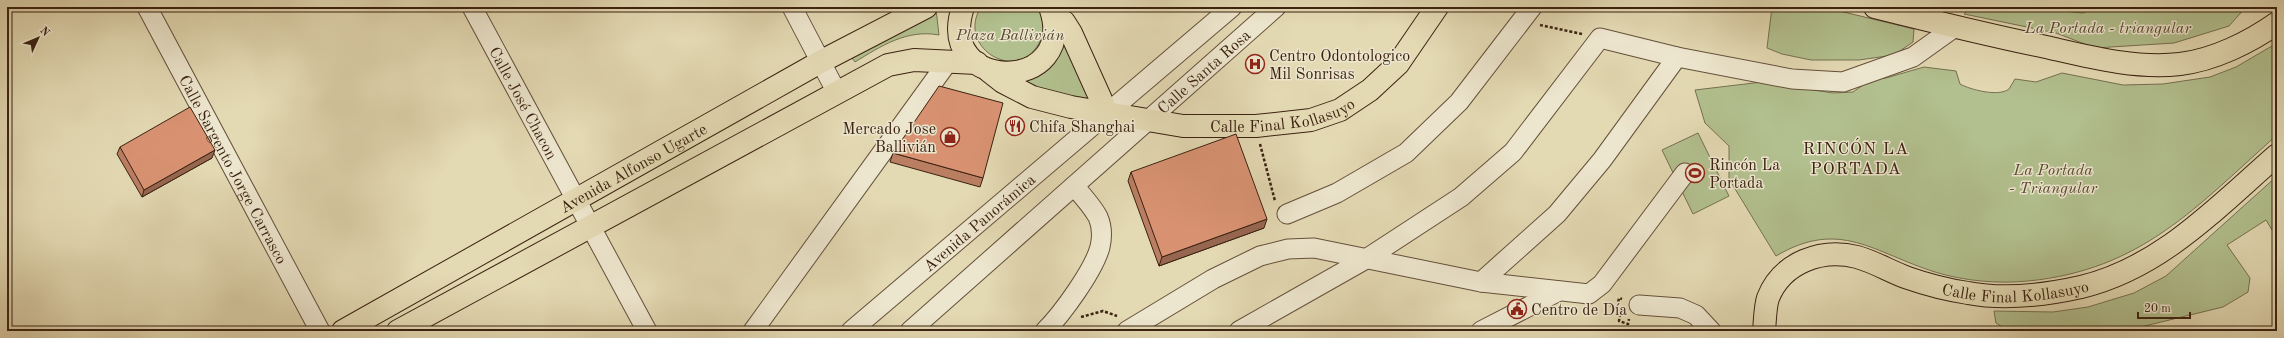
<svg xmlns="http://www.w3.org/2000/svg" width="2284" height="338" font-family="'Old Standard TT',serif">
  <rect width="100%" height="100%" fill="#e3d9b3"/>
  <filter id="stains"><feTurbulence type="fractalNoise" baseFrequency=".005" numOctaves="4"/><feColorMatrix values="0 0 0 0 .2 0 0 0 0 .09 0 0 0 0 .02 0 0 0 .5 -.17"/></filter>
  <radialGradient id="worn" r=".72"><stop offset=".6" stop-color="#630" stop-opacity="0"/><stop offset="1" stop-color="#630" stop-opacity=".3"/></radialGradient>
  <g fill="#b2bf8e" stroke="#767050">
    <path d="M 981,7 L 1039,7 C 1044,16 1045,29 1041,39 C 1020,87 955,48 981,7 Z"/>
    <polygon points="1772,7 1823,7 1914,29 1913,42 1894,55 1859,60 1811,60 1782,54 1767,48"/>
    <polygon points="1971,7 2023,7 2083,13 2098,7 2246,7 2229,26 2174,43 2095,48 2056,33 1964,14"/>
    <path d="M 936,9 L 939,35 C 907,29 881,46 855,62 L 852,58 Z"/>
    <polygon points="1062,27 1090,94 1086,102 1013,87 1030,78"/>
    <path d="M 2277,43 L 2277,135 C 2197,206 2142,270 2028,281 C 1998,284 1964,281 1935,272 C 1874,253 1840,218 1776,256 L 1729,179 L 1729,146 L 1705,123 L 1695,90 L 1762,82 L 1833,93 L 1853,92 L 1870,80 L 1886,78 L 1924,67 L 1956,71 L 1960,84 C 1971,90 1999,97 2009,89 L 2015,79 L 2036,82 L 2062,73 L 2123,85 L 2163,84 L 2210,77 L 2236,67 Z"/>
    <polygon points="1698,133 1729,196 1693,214 1662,150"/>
    <polygon points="2277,176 2277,228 2272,230 2266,220 2227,245 2250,278 2248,292 2223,307 2124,331 2009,331 1996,323 1994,311 2053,312 2088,307 2134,293 2166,276"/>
  </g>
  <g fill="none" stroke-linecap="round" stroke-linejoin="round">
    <g stroke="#65503a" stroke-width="21">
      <g id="minor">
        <path id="s1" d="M 147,7 L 320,331"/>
        <path id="s2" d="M 472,7 L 647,331"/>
        <polyline points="792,7 836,91"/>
        <polyline points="1287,214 1337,193 1406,153 1459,102 1532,7"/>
        <polyline points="1481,282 1557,214 1602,160 1677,57"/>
        <polyline points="1639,305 1680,308 1696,315 1711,331"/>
        <polyline points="753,331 947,63"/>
        <path id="s3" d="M 851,331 L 1232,7"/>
        <path id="s4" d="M 910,331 L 1276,7"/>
        <path d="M 1045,331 C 1062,314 1094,270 1100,247 C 1102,238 1102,226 1098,217 C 1092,206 1082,195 1074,186"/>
        <polyline points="1127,331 1213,279 1260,256 1288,249 1314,248 1481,282 1589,294 1602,284 1685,173"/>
        <polyline points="1239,331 1366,259 1461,197 1513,152 1600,38 1677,57 1792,79 1843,82 1913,57 1955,27"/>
        <polyline points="1481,331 1559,291"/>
      </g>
    </g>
    <g stroke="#3b2211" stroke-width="24">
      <g id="major">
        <path d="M 963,7 C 934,95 1081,94 1050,7"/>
        <path d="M 1875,7 C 1931,21 1988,35 2046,47 C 2090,57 2135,69 2180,64 C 2214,60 2250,42 2277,23"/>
        <polyline points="1053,16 1064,22 1071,33 1107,113"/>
        <path id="s5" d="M 989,71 L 1003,82 L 1032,97 L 1071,107 L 1183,126 L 1256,126 L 1311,120 L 1340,110 L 1370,90 L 1398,64 L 1437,7"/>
        <path id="s6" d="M 343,331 L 822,61 L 926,7"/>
        <polyline points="398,331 888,65 914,60 977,63"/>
        <path id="s7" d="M 1764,331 C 1765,321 1765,307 1768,298 C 1782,262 1822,248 1857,257 C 1875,262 1891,272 1908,278 C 1928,285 1948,290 1968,293 C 2004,300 2045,295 2081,287 C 2161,268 2217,207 2277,155"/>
      </g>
    </g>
    <g stroke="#3b2211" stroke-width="2.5" stroke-dasharray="3 2" stroke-linecap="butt">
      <polyline points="1540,25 1582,34"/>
      <polyline points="1260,144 1275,201"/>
      <polyline points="1606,303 1617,309 1619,298 1622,299"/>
      <polyline points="1621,309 1619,321 1628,324 1629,319"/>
      <polyline points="1081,317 1103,311 1117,316"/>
      <polyline points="2275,331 2277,325"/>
    </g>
    <use href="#minor" stroke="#ede6ce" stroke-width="19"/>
    <use href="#major" stroke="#e3d9b3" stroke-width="22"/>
  </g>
  <g fill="#ba7e62" stroke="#3b2211">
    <polygon points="120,147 212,158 142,197 117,154"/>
    <polygon points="893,153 983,178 980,187 890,162"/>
    <polygon points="1131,172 1264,228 1159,266 1128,181"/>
  </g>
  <g fill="#976650" stroke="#3b2211">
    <polygon points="215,150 212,158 142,197 144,190"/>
    <polygon points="1267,219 1264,228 1159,266 1162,257"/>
  </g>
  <g fill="#d89272" stroke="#3b2211">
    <polygon points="939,86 1003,103 983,178 893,153"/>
    <polygon points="190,107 215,150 144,190 120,147"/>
    <polygon points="1236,134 1267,219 1162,257 1131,172"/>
  </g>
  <defs>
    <g id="hospital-ring" transform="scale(1)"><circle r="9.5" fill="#ede6ce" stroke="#8f2418" stroke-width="1.5"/><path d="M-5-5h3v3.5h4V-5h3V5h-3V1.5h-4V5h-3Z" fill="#8f2418"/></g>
    <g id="restaurant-ring" transform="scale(1)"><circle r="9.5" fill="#ede6ce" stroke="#8f2418" stroke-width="1.5"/><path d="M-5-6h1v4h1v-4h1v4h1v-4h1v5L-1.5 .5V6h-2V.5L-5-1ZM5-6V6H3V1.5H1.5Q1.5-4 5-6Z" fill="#8f2418"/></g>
    <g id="shop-ring" transform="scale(1)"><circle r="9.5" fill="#ede6ce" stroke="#8f2418" stroke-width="1.5"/><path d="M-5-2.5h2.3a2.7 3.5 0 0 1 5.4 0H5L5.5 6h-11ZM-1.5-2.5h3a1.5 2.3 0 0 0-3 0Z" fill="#8f2418"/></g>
    <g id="stadium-ring" transform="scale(1)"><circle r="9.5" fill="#ede6ce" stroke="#8f2418" stroke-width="1.5"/><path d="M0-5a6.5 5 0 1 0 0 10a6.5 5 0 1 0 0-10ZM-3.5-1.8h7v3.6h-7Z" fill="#8f2418"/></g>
    <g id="civic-ring" transform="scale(1)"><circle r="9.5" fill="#ede6ce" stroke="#8f2418" stroke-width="1.5"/><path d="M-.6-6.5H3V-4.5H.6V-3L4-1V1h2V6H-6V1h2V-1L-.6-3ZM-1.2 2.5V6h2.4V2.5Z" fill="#8f2418"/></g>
  </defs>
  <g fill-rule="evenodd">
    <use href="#hospital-ring" x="1255" y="64"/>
    <use href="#restaurant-ring" x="1015" y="126"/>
    <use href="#shop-ring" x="950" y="137"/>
    <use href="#stadium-ring" x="1695" y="173"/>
    <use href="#civic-ring" x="1517" y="309"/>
  </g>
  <g text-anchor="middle" stroke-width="3" stroke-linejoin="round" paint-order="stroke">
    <g font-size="16" font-style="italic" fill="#594930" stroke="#ede6ce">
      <text x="2108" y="33">La Portada - triangular</text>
      <text x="1010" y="40">Plaza Ballivián</text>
      <text x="2053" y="175">La Portada<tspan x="2053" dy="18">- Triangular</tspan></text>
    </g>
    <g font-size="16" fill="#3b2211" stroke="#ede6ce" text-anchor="start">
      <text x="1269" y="61">Centro Odontologico<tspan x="1269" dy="18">Mil Sonrisas</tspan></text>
      <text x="1029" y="132">Chifa Shanghai</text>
      <text x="936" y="134" text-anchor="end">Mercado Jose<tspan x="936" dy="18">Ballivián</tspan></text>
      <text x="1709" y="170">Rincón La<tspan x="1709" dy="18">Portada</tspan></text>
      <text x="1531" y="315">Centro de Día</text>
    </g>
    <g font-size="16" fill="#3b2211" stroke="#ede6ce">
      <text dy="6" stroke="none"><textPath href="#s4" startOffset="392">Calle Santa Rosa</textPath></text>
      <text dy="6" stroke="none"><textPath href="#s2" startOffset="109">Calle José Chacon</textPath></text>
      <text dy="6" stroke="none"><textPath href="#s5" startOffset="305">Calle Final Kollasuyo</textPath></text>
      <text dy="6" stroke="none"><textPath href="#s6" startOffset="333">Avenida Alfonso Ugarte</textPath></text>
      <text dy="6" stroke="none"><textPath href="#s1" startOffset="184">Calle Sargento Jorge Carrasco</textPath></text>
      <text dy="6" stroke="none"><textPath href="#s3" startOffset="168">Avenida Panorámica</textPath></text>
      <text dy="6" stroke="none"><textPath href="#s7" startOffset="305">Calle Final Kollasuyo</textPath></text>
    </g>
    <g font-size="17" letter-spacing="1" fill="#3b2211" stroke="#ede6ce">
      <text x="1856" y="154">RINCÓN LA<tspan x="1856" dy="20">PORTADA</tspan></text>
    </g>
  </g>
  <rect width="2284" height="338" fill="none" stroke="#e3d9b3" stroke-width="24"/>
  <rect x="8" y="8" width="2268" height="322" fill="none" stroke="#3b2211" stroke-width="2"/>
  <rect x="12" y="12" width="2260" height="314" fill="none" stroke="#3b2211"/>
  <g transform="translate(38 38) rotate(46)" stroke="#ede6ce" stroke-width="3" paint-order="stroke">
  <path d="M0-3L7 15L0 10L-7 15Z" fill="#3b2211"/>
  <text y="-6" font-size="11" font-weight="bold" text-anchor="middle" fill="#3b2211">N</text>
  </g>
  <path d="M2138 312v6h52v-6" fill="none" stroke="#3b2211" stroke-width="2"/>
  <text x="2144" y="312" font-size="12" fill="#3b2211" stroke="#ede6ce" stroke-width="3" paint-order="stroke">20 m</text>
  <rect width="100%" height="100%" filter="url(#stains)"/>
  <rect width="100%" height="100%" fill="url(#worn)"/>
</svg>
